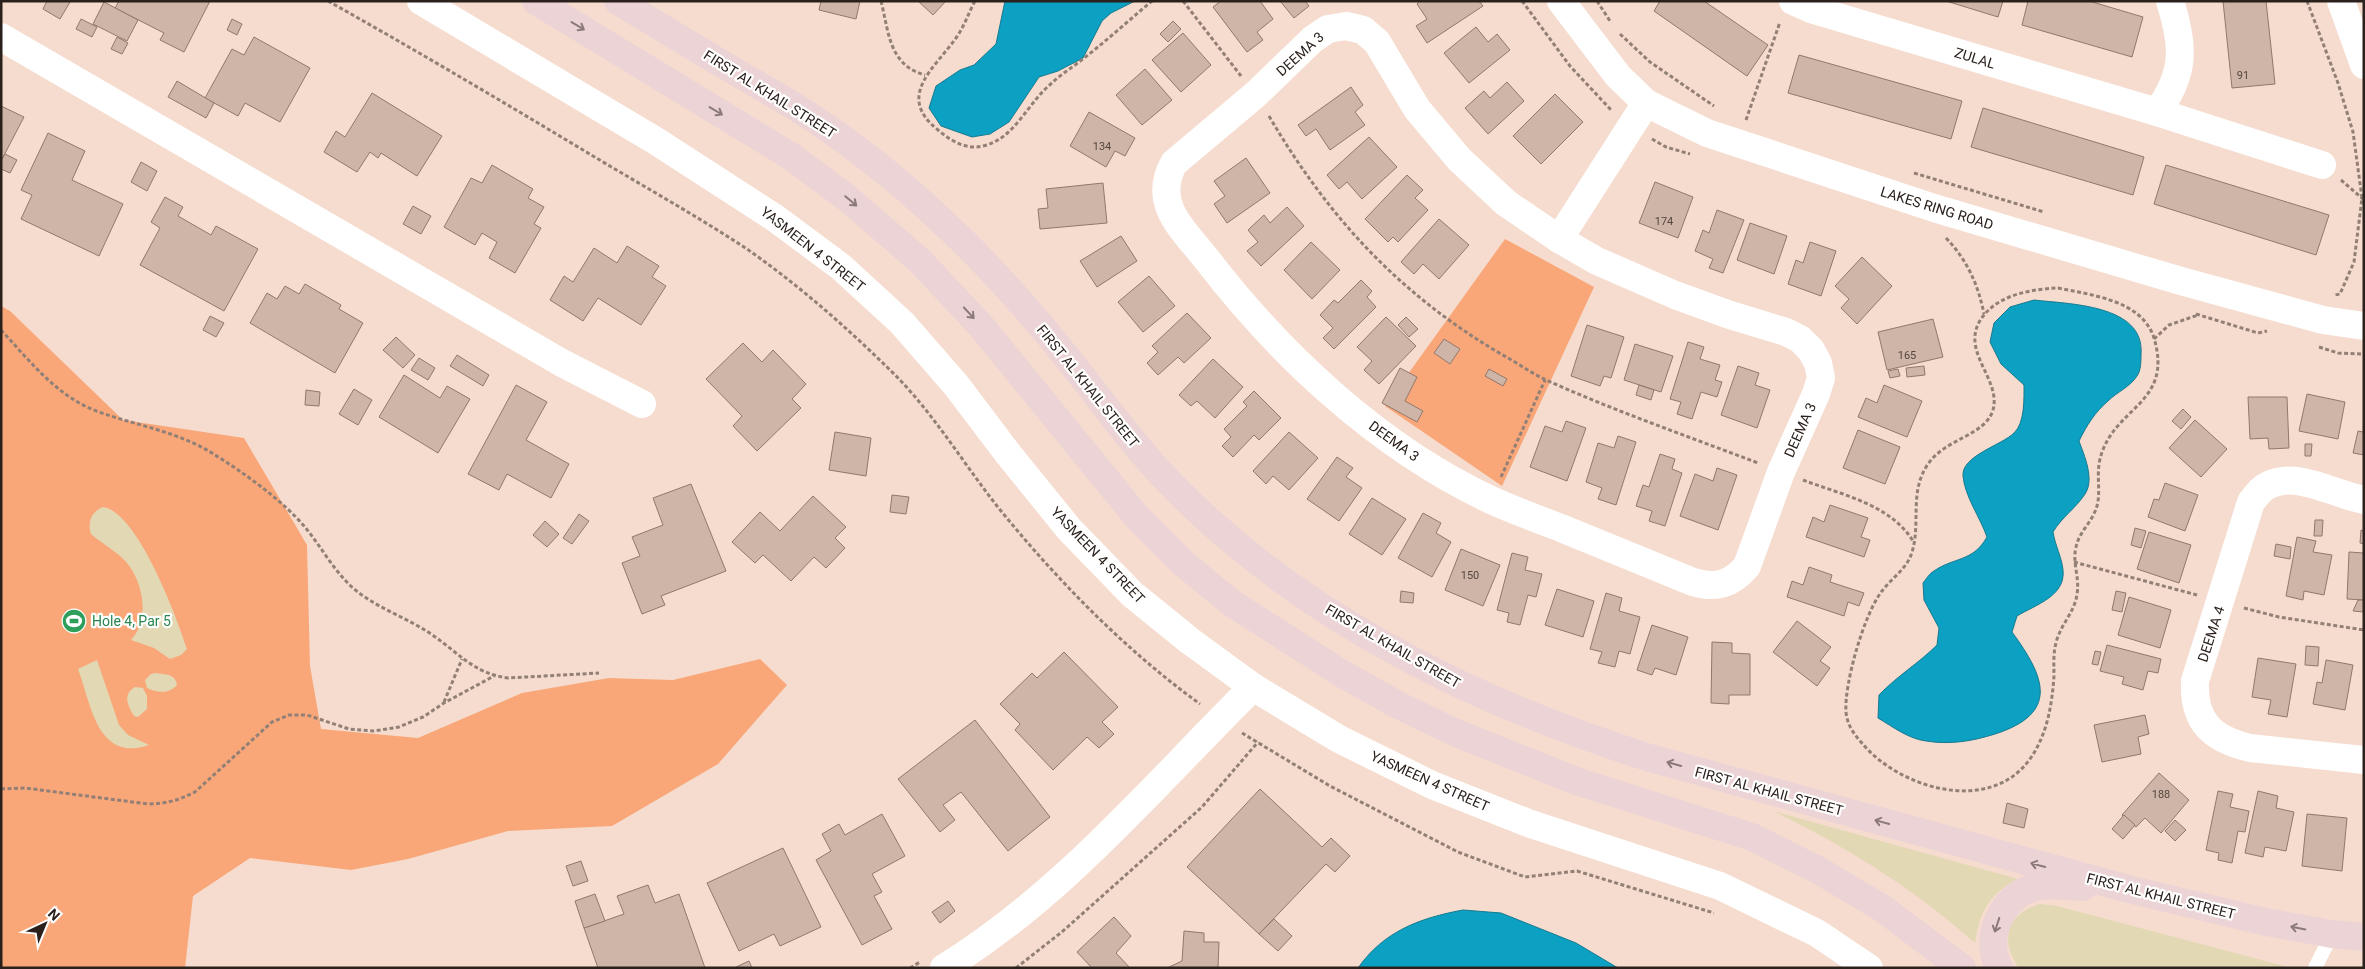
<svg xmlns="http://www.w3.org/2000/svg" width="2365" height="969" font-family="Roboto,sans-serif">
  <rect width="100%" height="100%" fill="#f6dcce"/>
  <g fill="#f9a779">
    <polygon points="1505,239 1594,287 1502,486 1385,406"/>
    <polygon points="1,306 10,311 123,420 244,438 307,545 310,666 321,729 418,738 522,693 609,678 673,680 760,659 787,685 718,764 612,826 508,831 408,859 351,870 250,858 193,896 185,968 1,968"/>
  </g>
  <g fill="#e2d8b3">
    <path d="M 103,507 C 138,512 177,618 187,649 L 181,655 L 170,659 L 154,648 L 131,640 C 149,621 144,587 130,567 C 122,554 102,544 91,534 C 87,522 92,511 103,507 Z"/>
    <path d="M 97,660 L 119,725 L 128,735 L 149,745 C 97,763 91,703 78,669 Z"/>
    <path d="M 156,673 C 165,675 175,673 177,685 C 169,694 157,693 147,688 L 145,680 L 151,674 Z"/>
    <path d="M 135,687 L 143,688 L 147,696 L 147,709 L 138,717 L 134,716 C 128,705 122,695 135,687 Z"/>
    <path d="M 1773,811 L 2018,879 C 1989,894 1980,911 1975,943 C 1913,888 1847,847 1773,811 Z"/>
    <path d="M 2040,904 L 2057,906 L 2292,968 L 2019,968 C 1999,940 2007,914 2040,904 Z"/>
  </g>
  <g fill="#0ca0c2" stroke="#157a90">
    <polygon points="1005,1 1135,1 1111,13 1102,21 1083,58 1058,71 1039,77 1009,122 990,134 972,137 941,126 929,108 936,86 960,70 974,65 996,44"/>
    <path d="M 2034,300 C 2067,304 2145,304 2141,354 C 2141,360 2141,371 2137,376 C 2130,387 2117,392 2108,401 C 2095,412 2087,425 2079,441 C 2084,455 2095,479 2085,494 C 2076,508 2062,517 2053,532 C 2055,545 2062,558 2063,570 C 2066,596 2035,605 2017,616 L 2012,632 C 2045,677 2060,713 1995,734 C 1973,741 1950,745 1926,741 C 1909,739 1893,727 1878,718 L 1879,695 C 1897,676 1919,663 1937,645 L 1939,628 L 1924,600 L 1923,583 C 1926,579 1930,573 1934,571 C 1954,557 1973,562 1987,537 C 1980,517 1965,497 1963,476 C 1961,456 2002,445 2014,433 C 2025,423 2024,398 2024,385 L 2001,364 L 1990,342 L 1994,323 L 2010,307 Z"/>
    <path d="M 1463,910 L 1501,913 L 1576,943 L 1618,968 L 1358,968 C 1384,931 1420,918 1463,910 Z"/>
  </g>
  <g fill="#cfb5a8" stroke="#90786c">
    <polygon points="47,1 69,1 70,2 60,19 43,9"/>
    <polygon points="119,1 210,1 184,52 160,40 164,33 115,8"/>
    <polygon points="821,1 860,1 856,19 819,10"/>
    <polygon points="918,1 946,1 933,15"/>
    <polygon points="1221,1 1260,1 1273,19 1257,32 1263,40 1247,52 1213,7"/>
    <polygon points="1280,1 1305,1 1309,6 1294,18"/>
    <polygon points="1420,1 1479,1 1483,6 1427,43 1416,26 1427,19 1417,4"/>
    <polygon points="1660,1 1704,1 1768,45 1747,76 1654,11"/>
    <polygon points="1946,1 2003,1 1998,17"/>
    <polygon points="2028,1 2089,1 2143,17 2132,57 2022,25"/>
    <polygon points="2223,1 2266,1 2275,84 2232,88"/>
    <polygon points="104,2 138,20 127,41 93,24"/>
    <polygon points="81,19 97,27 92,37 76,29"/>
    <polygon points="232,19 242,24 237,35 227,30"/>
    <polygon points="1173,21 1181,29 1168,42 1160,34"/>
    <polygon points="1476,27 1488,42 1497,34 1510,50 1469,83 1444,53"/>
    <polygon points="1183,33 1211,65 1181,92 1152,60"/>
    <polygon points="117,37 128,43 122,54 111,49"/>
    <polygon points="254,37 310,68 280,122 245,103 238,116 205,98 232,49 244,55"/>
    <polygon points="1799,55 1962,101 1951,139 1788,93"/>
    <polygon points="1145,69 1172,100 1142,125 1116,95"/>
    <polygon points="177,81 214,103 206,118 168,97"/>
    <polygon points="1507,82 1524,101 1488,134 1465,108 1484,91 1490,98"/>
    <polygon points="1351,87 1363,105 1355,112 1365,125 1330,150 1316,129 1306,136 1298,125"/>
    <polygon points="372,93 442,136 417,176 381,153 378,158 370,152 357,172 324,152 336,131 345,137"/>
    <polygon points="1555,94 1583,122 1541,164 1513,136"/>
    <polygon points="1,106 24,117 1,161"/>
    <polygon points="1983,108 2144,157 2133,195 1971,147"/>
    <polygon points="1089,112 1135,138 1125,156 1115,151 1106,167 1070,146"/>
    <polygon points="48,133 85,151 72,180 123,204 99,256 21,219 32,195 21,190"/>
    <polygon points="1369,137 1397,167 1362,199 1347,182 1339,189 1327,175"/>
    <polygon points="5,154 17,160 10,173 1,169 1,161"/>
    <polygon points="1246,158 1270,193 1227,223 1214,204 1225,196 1214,181"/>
    <polygon points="141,162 157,171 147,191 131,182"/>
    <polygon points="492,165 533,189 528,198 544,207 534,224 541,228 515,273 489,258 497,242 482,233 475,245 444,227 471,178 482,183"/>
    <polygon points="2166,165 2329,215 2316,255 2154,204"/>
    <polygon points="1407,175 1423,190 1415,198 1428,210 1398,242 1393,237 1388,242 1365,219"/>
    <polygon points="1655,182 1693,197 1678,238 1639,223"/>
    <polygon points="1103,183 1107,223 1040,229 1038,209 1048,208 1046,189"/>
    <polygon points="165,197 183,207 178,216 211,235 216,226 258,249 224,311 140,265 160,228 151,222"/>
    <polygon points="413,206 431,216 421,234 403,224"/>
    <polygon points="1287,207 1304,226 1261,266 1247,251 1258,242 1248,230 1264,215 1270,223"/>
    <polygon points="1717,210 1744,220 1723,273 1709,268 1713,259 1695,251 1703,230 1709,233"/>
    <polygon points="1439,219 1469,245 1439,279 1423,264 1414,274 1401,262"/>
    <polygon points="1750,223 1787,236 1774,274 1737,260"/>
    <polygon points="1121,236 1137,261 1097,287 1080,261"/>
    <polygon points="1311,242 1340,270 1312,299 1284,270"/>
    <polygon points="1810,242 1836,251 1821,296 1788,284 1796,260 1803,263"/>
    <polygon points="627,246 659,266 652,277 666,286 641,325 598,298 583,321 550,300 564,276 573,282 594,248 617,263"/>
    <polygon points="1862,257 1892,286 1857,324 1841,308 1849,299 1835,286"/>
    <polygon points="1149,276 1175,306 1143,332 1118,302"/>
    <polygon points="1361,280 1372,291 1367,297 1376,307 1334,349 1323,338 1333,328 1320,315 1334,300 1338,303"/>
    <polygon points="305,284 341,305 339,309 363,323 335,373 250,323 267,293 277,299 285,286 299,294"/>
    <polygon points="1187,313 1211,338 1184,363 1178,357 1158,375 1147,363 1158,352 1152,346"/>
    <polygon points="210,316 224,323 216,337 203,330"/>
    <polygon points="1386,317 1416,346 1379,384 1364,370 1372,361 1357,347"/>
    <polygon points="1406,317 1418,329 1409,337 1398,325"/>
    <polygon points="1933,319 1943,357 1887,370 1878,332"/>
    <polygon points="1587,325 1624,337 1611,378 1604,376 1600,386 1571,376"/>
    <polygon points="396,337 415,355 403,368 383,350"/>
    <polygon points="1444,339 1460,349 1450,364 1434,353"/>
    <polygon points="1688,342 1704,347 1700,359 1720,365 1715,380 1722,382 1717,397 1701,392 1692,419 1677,414 1681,402 1670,399"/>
    <polygon points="743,343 762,362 773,350 806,384 792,399 801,408 757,451 733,426 742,416 706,379"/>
    <polygon points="1635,344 1673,356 1661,392 1624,380"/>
    <polygon points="457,355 489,375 483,386 450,366"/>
    <polygon points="419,358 435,368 428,380 411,370"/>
    <polygon points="1213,359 1243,387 1215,418 1197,401 1191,406 1179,395"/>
    <polygon points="1738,366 1759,373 1755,385 1770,390 1757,428 1721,415"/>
    <polygon points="1924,366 1925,375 1907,377 1906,368"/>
    <polygon points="1400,368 1417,377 1405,401 1423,411 1417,422 1382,403"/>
    <polygon points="1489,369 1507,379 1503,386 1485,376"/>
    <polygon points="1898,369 1900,376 1890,378 1888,371"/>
    <polygon points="404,375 440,398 447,386 470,399 438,453 379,417"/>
    <polygon points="516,385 547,402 526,440 569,464 551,498 507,474 499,490 468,474"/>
    <polygon points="1639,385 1654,390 1651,400 1636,395"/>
    <polygon points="1884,385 1922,401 1907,437 1858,417 1866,398 1877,403"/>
    <polygon points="354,389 372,400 358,425 339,414"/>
    <polygon points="306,390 320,392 319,406 305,405"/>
    <polygon points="1254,391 1281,418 1259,440 1254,435 1233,457 1222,446 1231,437 1224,429 1247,406 1243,402"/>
    <polygon points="2307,394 2345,402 2338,439 2299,431"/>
    <polygon points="2248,397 2287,397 2289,448 2269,449 2268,438 2250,439"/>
    <polygon points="2183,409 2191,417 2181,429 2172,421"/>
    <polygon points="2195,420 2227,449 2201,477 2169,448"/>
    <polygon points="1566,421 1586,428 1567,481 1530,467 1545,426 1562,432"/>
    <polygon points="2364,428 2364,455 2353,453 2358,431 2363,432"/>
    <polygon points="1858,430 1900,447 1885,484 1843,468"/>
    <polygon points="835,432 871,438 866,476 829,470"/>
    <polygon points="1289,432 1318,458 1289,490 1273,476 1266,484 1253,471"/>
    <polygon points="1618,436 1636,442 1616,505 1598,499 1602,488 1586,482 1598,443 1614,448"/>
    <polygon points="2305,444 2312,444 2311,456 2305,456"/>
    <polygon points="1660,454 1675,459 1672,469 1682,473 1665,526 1649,521 1652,511 1636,506 1643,485 1649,487"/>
    <polygon points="1337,457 1353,468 1346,477 1362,488 1339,521 1307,499"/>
    <polygon points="1717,468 1737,475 1718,530 1680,516 1695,474 1713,481"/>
    <polygon points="2165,483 2198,495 2185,531 2148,517 2154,499 2159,500"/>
    <polygon points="691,484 726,571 661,596 665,605 642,614 622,563 640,556 632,537 663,525 653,498"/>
    <polygon points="892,495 909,497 906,514 890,512"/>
    <polygon points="813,496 846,527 835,538 845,548 826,568 814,557 791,581 763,555 755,563 732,542 760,512 780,531"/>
    <polygon points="1372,498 1406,519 1382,555 1349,534"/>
    <polygon points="1830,505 1868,518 1861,537 1870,540 1864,557 1806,537 1813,517 1824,522"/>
    <polygon points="1423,513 1441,523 1436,533 1451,542 1432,577 1398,558"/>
    <polygon points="579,514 589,521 572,544 563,538"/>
    <polygon points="2315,520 2323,520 2322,536 2314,536"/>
    <polygon points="545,521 559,534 547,547 533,535"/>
    <polygon points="2135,528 2146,531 2141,548 2131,545"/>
    <polygon points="2361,530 2364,531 2364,544 2360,543"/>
    <polygon points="2149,532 2191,545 2179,583 2137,569"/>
    <polygon points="2297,537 2316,541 2313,552 2332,555 2324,595 2304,591 2303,600 2286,596"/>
    <polygon points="2276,544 2291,547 2290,559 2274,556"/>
    <polygon points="1461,549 1500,565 1483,606 1445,590"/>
    <polygon points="2349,552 2364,553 2364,600 2347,599"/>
    <polygon points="1512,553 1528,557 1525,570 1542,574 1536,597 1528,595 1520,625 1507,622 1509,613 1497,610"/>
    <polygon points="1809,567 1832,575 1830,582 1864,593 1859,606 1848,602 1844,616 1787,597 1792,581 1803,585"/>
    <polygon points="1557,589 1594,601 1583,637 1545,625"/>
    <polygon points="1401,591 1414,593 1413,603 1400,602"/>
    <polygon points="2116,591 2126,593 2122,612 2112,610"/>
    <polygon points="1606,593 1622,598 1619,611 1640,617 1630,654 1619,651 1615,667 1598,663 1602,652 1590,649"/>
    <polygon points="2129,597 2171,610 2160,648 2118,635"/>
    <polygon points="2358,600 2364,600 2364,612 2353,611"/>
    <polygon points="1797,621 1831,647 1820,661 1830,668 1817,686 1773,652"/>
    <polygon points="1652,625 1688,637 1676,675 1655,668 1652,675 1637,670"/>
    <polygon points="1712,642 1732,643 1732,653 1750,654 1750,695 1729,695 1729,704 1711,703"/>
    <polygon points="2107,645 2161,659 2158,673 2148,671 2143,690 2122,684 2124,677 2100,671"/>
    <polygon points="2306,646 2319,647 2318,666 2305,665"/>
    <polygon points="2095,651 2101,652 2098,665 2092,664"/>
    <polygon points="1064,652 1118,707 1102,722 1114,734 1099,748 1087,737 1053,770 1015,730 1020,724 1000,704 1032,673 1037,678"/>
    <polygon points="2258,658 2296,664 2287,717 2268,714 2271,700 2252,697"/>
    <polygon points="2326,660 2353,665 2345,710 2313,704 2317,682 2322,683"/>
    <polygon points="2145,715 2149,734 2138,737 2141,754 2102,762 2094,725"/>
    <polygon points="975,720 1050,817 1008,851 961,792 943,805 955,820 940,832 898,779"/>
    <polygon points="2159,773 2189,800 2161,833 2145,818 2136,827 2122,815"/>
    <polygon points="1260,789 1322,847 1331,838 1350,856 1335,872 1326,864 1259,934 1187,867"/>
    <polygon points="2218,791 2233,794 2230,807 2249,811 2245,832 2238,831 2232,863 2218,860 2219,853 2206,850"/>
    <polygon points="2258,791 2278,796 2276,808 2294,812 2286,851 2265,847 2263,857 2245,853"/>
    <polygon points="2007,803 2028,809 2024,828 2003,823"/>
    <polygon points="882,814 905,856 872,874 882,892 874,896 892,929 862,945 816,860 831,851 822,834 839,824 845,835"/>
    <polygon points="2307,814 2347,818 2342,871 2302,866"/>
    <polygon points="2124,815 2135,825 2123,839 2112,829"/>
    <polygon points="2175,820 2186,830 2175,841 2165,831"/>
    <polygon points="783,848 821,927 780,946 774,934 739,951 707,883"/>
    <polygon points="581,861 588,881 573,886 566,866"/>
    <polygon points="648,885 655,903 679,894 705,968 598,968 584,928 624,914 617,896"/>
    <polygon points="595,894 605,921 584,928 575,901"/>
    <polygon points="948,901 955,911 940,923 932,912"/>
    <polygon points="1114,917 1131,936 1116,953 1130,968 1092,968 1077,952"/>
    <polygon points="1274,919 1292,936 1278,951 1259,934"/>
    <polygon points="1184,931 1204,933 1204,942 1219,942 1218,968 1167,968 1182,961"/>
    <polygon points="749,961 752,968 734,968"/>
  </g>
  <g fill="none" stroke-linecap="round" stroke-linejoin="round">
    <g stroke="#928076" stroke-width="3" stroke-dasharray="4 2.5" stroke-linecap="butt">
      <path d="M 328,1 C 417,51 505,103 593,156 C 643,186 695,215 744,247 C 795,282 844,325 888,368 C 930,408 961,460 997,506 C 1056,579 1124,649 1200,704"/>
      <path d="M 881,1 C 889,33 889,65 925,75"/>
      <path d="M 975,1 C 968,14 964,27 956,38 C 935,68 895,96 938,130 C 951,141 966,150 983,146 C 1015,139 1028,102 1052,83 C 1060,75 1070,69 1079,62 C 1104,43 1128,21 1152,1"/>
      <polyline points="1183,1 1241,76"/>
      <polyline points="1522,1 1570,66 1612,111"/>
      <polyline points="1597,1 1610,21"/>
      <polyline points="2307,1 2338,83 2353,132 2362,198 2354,262 2340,294 2335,295"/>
      <polyline points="1620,34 1650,62 1714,106"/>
      <path d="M 1269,116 C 1328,217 1399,294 1501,354 C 1516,362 1531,373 1546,380 C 1615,411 1687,436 1758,463"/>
      <polyline points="1746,120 1780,22"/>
      <polyline points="1652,139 1666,147 1690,154"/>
      <polyline points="1914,173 2044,212"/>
      <polyline points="2341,180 2363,199"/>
      <path d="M 1946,238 C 1967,260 1978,284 1984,314"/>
      <path d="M 2058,288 C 2091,295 2142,300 2154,338 C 2174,405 2113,406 2100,459 C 2096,475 2101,491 2097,506 C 2093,521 2079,532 2076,547 C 2072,563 2080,578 2077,594 C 2075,612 2060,625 2056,643 C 2053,654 2054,665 2054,676 C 2052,705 2047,735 2030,759 C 1989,816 1898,788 1861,742 C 1853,733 1847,724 1846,712 C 1844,684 1864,614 1882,591 C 1891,579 1906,569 1911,555 C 1922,525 1908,493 1928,464 C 1946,438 1985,436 1993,410 C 2002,378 1956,349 1984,315 C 2001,294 2033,289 2058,288 Z"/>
      <polyline points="2196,314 2258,333 2267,331"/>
      <path d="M 1,330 C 30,361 57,397 99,412 C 138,426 180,432 215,455 C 243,472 283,501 304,526 C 321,546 333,570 353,588 C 376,608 406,617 431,634 C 459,653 473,673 508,678 L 599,673"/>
      <polyline points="2154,339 2169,325 2198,315"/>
      <polyline points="2319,347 2338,353 2364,354"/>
      <polyline points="1501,477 1545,380"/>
      <path d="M 1803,480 C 1842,495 1890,504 1913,541"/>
      <polyline points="2074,562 2197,595"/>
      <polyline points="2244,608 2279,617 2364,630"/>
      <polyline points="444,702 462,659"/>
      <polyline points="1242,733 1330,786 1458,852 1525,877 1577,871 1714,913"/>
      <path d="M 1,789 L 25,788 L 148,804 C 166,804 179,800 195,792 L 272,722 L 289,715 L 307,715 L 349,729 L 374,731 L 399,727 L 423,717 L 444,703 L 494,676"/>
      <polyline points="910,968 920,962"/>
      <polyline points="1016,968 1063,931 1202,807 1258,742"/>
    </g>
    <polyline stroke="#fff" stroke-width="14" points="2315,968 2332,934"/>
    <g stroke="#fff" stroke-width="28">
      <polyline points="421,1 656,141 775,218 841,267 902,323 956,385 1009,455 1069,529 1132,594 1190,641 1253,687 1339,739 1432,785 1528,823 1720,886 1817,933 1869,968"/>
      <polyline points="1561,1 1618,76 1646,103 1707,133 1934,208 2181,281 2323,320 2364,326"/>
      <polyline points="1793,1 1811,9 2157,112 2322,165"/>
      <polyline points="2341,1 2364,65"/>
      <path d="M 1346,26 L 1363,30 L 1377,42 L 1417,109 L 1459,159 L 1506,203 L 1559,239 L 1597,261 L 1675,295 L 1730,315 L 1786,332 L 1800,339 L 1811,350 L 1818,363 L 1821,378 L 1816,394 L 1781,472 L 1747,566 C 1732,584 1716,589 1693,582 C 1649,564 1605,546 1561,528 C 1537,519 1513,510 1491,500 C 1380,448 1282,357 1208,261 C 1184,230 1151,204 1174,163 L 1256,94 L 1313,39 L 1328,29 Z"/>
      <polyline points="1,37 562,363 642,404"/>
      <path d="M 2157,112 C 2186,73 2184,45 2170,1"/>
      <polyline points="1559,239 1646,103"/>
      <path d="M 2364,500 C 2333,494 2294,469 2265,487 C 2260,490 2255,497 2251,502 L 2195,681 C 2193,722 2212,739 2250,748 L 2364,760"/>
      <path d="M 944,968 C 1064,894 1154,785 1253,687"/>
    </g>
    <g stroke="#ecd4d6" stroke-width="28">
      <polyline points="536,1 792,157 847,198 918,259 981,326 1137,517 1183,563 1233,604 1341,673 1398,705 1456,733 1576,781 1752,837 1818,870 1882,908 1962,968"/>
      <path d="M 618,1 C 659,26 700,51 741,75 C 766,90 791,103 814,119 C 861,150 905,186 946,225 C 992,268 1034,316 1073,365 C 1104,404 1133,445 1168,481 C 1298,616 1473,702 1650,758 L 2132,890 L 2266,922 L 2332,934 L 2364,937"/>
      <path d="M 1999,968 C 1983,937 2002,895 2036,887 C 2051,884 2068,886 2083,887"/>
    </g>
  </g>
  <defs><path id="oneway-shaft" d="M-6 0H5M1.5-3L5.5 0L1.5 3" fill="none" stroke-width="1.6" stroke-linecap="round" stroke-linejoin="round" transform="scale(1.25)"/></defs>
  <g stroke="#8c7a79">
    <use href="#oneway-shaft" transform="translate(578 26) rotate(31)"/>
    <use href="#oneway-shaft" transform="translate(716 111) rotate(31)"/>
    <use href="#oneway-shaft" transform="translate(851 201) rotate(40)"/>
    <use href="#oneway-shaft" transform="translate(969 313) rotate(47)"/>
    <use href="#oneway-shaft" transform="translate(1674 764) rotate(-164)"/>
    <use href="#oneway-shaft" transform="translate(1882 822) rotate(-165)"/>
    <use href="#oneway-shaft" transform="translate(2038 865) rotate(-165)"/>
    <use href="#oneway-shaft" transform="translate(1997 925) rotate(108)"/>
    <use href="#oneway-shaft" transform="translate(2298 928) rotate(-169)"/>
  </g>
  <defs>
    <g id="stadium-disc" transform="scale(1.25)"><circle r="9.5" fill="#2e9e5b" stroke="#fff"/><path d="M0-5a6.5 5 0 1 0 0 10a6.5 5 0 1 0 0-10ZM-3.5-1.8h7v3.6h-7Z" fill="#fff"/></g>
  </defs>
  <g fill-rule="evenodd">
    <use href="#stadium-disc" x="74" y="621"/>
  </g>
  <g text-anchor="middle" stroke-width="4.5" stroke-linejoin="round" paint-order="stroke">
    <g font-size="11" fill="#54463f">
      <text x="2243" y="79">91</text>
      <text x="1102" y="150">134</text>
      <text x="1664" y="225">174</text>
      <text x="1907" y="359">165</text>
      <text x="1470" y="579">150</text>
      <text x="2161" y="798">188</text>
    </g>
    <g font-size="14" fill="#2b211c" stroke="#fff">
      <text transform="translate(1300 54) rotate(-42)" y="5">DEEMA 3</text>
      <text transform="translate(1975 58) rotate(17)" y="5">ZULAL</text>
      <text transform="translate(770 94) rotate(32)" y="5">FIRST AL KHAIL STREET</text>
      <text transform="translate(1937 208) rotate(17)" y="5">LAKES RING ROAD</text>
      <text transform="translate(813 249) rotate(38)" y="5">YASMEEN 4 STREET</text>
      <text transform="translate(1088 386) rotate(51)" y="5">FIRST AL KHAIL STREET</text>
      <text transform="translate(1800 430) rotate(-66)" y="5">DEEMA 3</text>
      <text transform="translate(1394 441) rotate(36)" y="5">DEEMA 3</text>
      <text transform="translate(1098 555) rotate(46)" y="5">YASMEEN 4 STREET</text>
      <text transform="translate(2211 634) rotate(-72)" y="5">DEEMA 4</text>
      <text transform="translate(1393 646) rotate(30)" y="5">FIRST AL KHAIL STREET</text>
      <text transform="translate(1430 781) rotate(24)" y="5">YASMEEN 4 STREET</text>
      <text transform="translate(1769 791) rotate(15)" y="5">FIRST AL KHAIL STREET</text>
      <text transform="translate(2161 896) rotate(14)" y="5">FIRST AL KHAIL STREET</text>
    </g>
    <g font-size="14" fill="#27864d" stroke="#fff" text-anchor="start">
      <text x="92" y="626">Hole 4, Par 5</text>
    </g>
  </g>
  <rect width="2365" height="969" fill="none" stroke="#2b211c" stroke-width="5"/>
  <g transform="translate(45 924) rotate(44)" stroke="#ffffff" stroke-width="4" paint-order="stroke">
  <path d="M0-4L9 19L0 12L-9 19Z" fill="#2b211c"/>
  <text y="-8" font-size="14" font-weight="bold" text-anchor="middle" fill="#2b211c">N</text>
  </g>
</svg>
